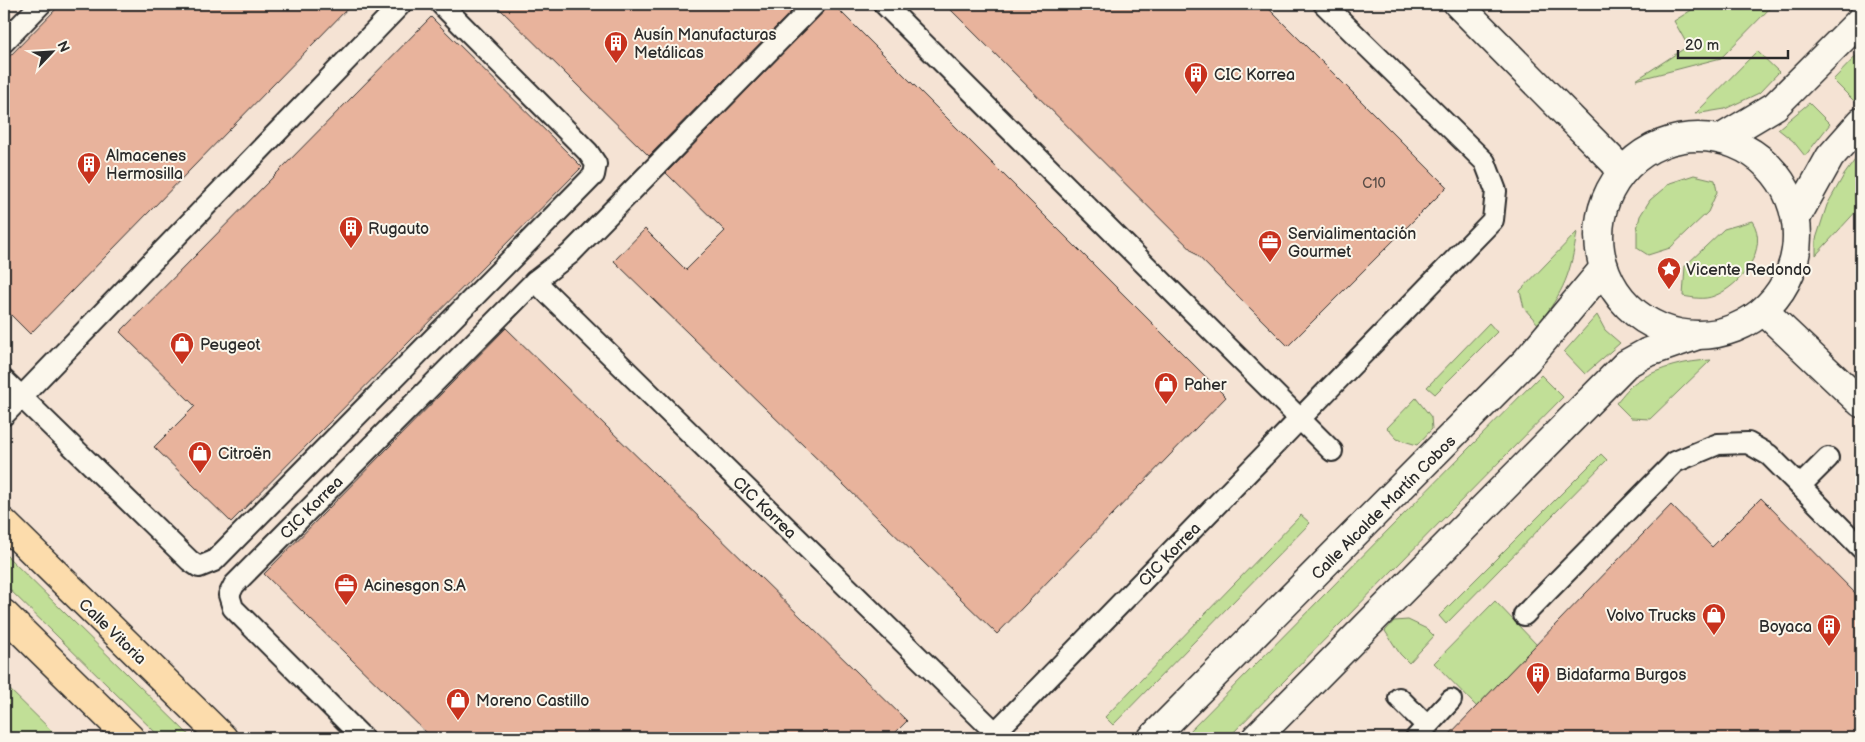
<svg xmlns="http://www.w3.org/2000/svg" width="1865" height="742" font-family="'Balsamiq Sans',sans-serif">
  <rect width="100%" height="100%" fill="#fbf7ec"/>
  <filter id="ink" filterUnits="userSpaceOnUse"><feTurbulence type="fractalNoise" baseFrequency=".02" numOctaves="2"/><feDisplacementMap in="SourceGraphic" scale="10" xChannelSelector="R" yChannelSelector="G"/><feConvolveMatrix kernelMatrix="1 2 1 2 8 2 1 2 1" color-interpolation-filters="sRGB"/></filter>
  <g filter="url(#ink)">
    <rect fill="#f5e3d4" x="4" y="4" width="1857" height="734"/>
    <g fill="#c1df97" stroke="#768561">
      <polygon points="1701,4 1774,4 1721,58 1636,80 1688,46 1674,21"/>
      <polygon points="1757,51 1779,72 1759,93 1725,109 1695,114"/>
      <polygon points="1861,51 1861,94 1854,101 1833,80"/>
      <polygon points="1809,103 1830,124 1805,156 1793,141 1778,129"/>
      <polygon points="1860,153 1861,155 1861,206 1816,255 1816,239 1827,205 1844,175"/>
      <polygon points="1694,175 1715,180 1717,192 1708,212 1670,248 1648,255 1637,248 1637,229 1640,216 1650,200 1670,183"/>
      <path d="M 1752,221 C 1770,248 1741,286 1714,296 C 1705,300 1693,298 1683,296 L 1685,266 L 1724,229 Z"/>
      <path d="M 1577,232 C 1571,273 1564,292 1538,324 L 1524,308 L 1520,291 Z"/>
      <polygon points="1597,315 1605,330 1620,343 1585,374 1564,352"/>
      <polygon points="1489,323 1497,332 1435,394 1427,387"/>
      <path d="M 1711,360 L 1650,419 L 1631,418 L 1616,403 C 1623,395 1630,385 1639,380 C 1661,367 1686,361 1711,360 Z"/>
      <polygon points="1541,375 1563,397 1228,738 1183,738"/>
      <polygon points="1416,398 1431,417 1432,429 1417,445 1397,439 1387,428"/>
      <polygon points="1601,454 1607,460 1446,624 1439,616"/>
      <polygon points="1301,515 1310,523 1113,725 1105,717"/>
      <polygon points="4,553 192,738 161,738 4,584"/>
      <polygon points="1495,601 1537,645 1477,707 1434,663"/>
      <polygon points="1408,620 1427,629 1434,636 1409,663 1400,654 1385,631 1394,621"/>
      <polygon points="4,684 59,738 4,738"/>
    </g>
    <g fill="#e8b39c" stroke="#2b2b2b">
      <polygon points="61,4 352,4 30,334 4,308 4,62"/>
      <polygon points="495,4 799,4 649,156"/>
      <polygon points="827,4 833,4 1226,397 997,634 614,261 645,229 686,270 725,231 666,173 823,12"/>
      <polygon points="945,4 1264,4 1447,187 1288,346"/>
      <polygon points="431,17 582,167 231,522 154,447 195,406 120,332"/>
      <polygon points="506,328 907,721 890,738 432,738 264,574"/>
      <polygon points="1761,498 1861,599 1861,738 1446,738 1671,505 1712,547"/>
    </g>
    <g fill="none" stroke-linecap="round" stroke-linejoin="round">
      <g stroke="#2b2b2b" stroke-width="24">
        <g id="lane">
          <polyline points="815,4 570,254 535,281 1001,738"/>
          <polyline points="884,4 1332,451"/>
          <polyline points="4,42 41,4"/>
          <polyline points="4,380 190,561 199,567 214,561 594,175 596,164 588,152 441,4"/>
          <polyline points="4,415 401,4"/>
          <polyline points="1800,486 1861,548"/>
          <polyline points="1524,615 1675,462 1718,444 1748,443 1769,455 1800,486 1828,458"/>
          <polyline points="1399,698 1426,725"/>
          <polyline points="363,738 233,608 229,595 234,585 535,281"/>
          <polyline points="990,738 1493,220 1496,191 1485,162 1324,4"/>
          <polyline points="1416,738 1451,700"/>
        </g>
      </g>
      <g stroke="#2b2b2b" stroke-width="31">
        <g id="street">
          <polyline points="1458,4 1623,171"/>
          <polyline points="1765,312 1861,403"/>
        </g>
      </g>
      <g stroke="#2b2b2b" stroke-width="31">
        <g id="secondary">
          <circle cx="1698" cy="236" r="99"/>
          <polyline points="1720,139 1775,106 1861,20"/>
          <polyline points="1796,218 1830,157 1861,122"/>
          <polyline points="1152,738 1527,360 1604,268"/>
          <polyline points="1256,738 1626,364 1646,353 1695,336"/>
        </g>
      </g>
      <g stroke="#2b2b2b" stroke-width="31">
        <g id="highway">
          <polyline points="4,523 223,738"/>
          <polyline points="4,614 130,738"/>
        </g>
      </g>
      <use href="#lane" stroke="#fbf7ec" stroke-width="20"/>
      <use href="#street" stroke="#fbf7ec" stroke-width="28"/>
      <use href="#secondary" stroke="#fbf7ec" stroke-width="28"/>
      <use href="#highway" stroke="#fcdcac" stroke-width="28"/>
    </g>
  </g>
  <defs>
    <g id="building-pin" transform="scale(1.25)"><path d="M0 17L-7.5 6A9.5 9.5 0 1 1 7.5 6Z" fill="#c8321e" stroke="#fbf7ec"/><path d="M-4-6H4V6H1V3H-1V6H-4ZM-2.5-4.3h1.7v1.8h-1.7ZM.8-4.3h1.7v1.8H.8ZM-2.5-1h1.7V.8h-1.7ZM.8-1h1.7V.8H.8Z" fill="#fff"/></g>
    <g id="office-pin" transform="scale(1.25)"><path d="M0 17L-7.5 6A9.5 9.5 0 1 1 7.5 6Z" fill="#c8321e" stroke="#fbf7ec"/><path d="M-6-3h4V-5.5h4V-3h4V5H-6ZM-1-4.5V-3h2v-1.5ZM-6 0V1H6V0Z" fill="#fff"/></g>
    <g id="sight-pin" transform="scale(1.25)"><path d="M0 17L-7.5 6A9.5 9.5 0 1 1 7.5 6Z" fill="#c8321e" stroke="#fbf7ec"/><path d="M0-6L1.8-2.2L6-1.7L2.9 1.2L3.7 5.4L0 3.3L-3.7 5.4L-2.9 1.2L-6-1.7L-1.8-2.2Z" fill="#fff"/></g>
    <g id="shop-pin" transform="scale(1.25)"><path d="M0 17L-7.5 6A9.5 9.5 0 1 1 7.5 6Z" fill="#c8321e" stroke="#fbf7ec"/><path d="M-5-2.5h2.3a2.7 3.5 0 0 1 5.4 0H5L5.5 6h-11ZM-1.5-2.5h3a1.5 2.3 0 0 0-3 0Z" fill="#fff"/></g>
  </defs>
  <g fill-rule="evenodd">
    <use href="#building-pin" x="616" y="43"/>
    <use href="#building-pin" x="1196" y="74"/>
    <use href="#building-pin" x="89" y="164"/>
    <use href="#building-pin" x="351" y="228"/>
    <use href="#office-pin" x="1270" y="242"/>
    <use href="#sight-pin" x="1669" y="269"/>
    <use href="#shop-pin" x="182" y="344"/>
    <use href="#shop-pin" x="1166" y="384"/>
    <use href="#shop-pin" x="200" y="453"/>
    <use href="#office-pin" x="346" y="585"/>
    <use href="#shop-pin" x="1714" y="615"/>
    <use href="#building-pin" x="1829" y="626"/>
    <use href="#building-pin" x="1538" y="674"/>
    <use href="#shop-pin" x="458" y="700"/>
  </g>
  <g text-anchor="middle" stroke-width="4" stroke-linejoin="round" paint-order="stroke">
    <g font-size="14" fill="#5a4d47">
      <text x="1374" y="188">C10</text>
    </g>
    <g font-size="16" fill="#2b2b2b" stroke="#fbf7ec" text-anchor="start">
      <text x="634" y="40">Ausín Manufacturas<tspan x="634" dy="18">Metálicas</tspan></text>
      <text x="1214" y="80">CIC Korrea</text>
      <text x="106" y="161">Almacenes<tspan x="106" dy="18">Hermosilla</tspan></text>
      <text x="368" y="234">Rugauto</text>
      <text x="1288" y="239">Servialimentación<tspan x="1288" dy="18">Gourmet</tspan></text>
      <text x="1686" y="275">Vicente Redondo</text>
      <text x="200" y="350">Peugeot</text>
      <text x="1184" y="390">Paher</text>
      <text x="218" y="459">Citroën</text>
      <text x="364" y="591">Acinesgon S.A</text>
      <text x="1696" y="621" text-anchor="end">Volvo Trucks</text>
      <text x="1812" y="632" text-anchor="end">Boyaca</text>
      <text x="1556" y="680">Bidafarma Burgos</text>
      <text x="476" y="706">Moreno Castillo</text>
    </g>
    <g font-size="16" fill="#2b2b2b" stroke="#fbf7ec">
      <text transform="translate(311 507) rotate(-45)" y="6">CIC Korrea</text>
      <text transform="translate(765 507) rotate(44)" y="6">CIC Korrea</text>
      <text transform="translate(1383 507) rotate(-45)" y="6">Calle Alcalde Martín Cobos</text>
      <text transform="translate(1169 554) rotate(-46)" y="6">CIC Korrea</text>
      <text transform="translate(113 631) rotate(44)" y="6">Calle Vitoria</text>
    </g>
  </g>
  <rect width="1865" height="742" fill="none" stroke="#fbf7ec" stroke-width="20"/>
  <rect x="10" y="10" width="1845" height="722" fill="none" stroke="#2b2b2b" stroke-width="2" filter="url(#ink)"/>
  <g transform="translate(52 52) rotate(65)" stroke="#fbf7ec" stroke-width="4" paint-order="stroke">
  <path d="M0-4L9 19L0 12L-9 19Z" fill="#2b2b2b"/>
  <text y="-8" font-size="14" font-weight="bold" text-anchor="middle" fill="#2b2b2b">N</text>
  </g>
  <path d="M1678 50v8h110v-8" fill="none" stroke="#2b2b2b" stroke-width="2.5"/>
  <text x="1685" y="50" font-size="15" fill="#2b2b2b" stroke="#fbf7ec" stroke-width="4" paint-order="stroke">20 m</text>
</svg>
